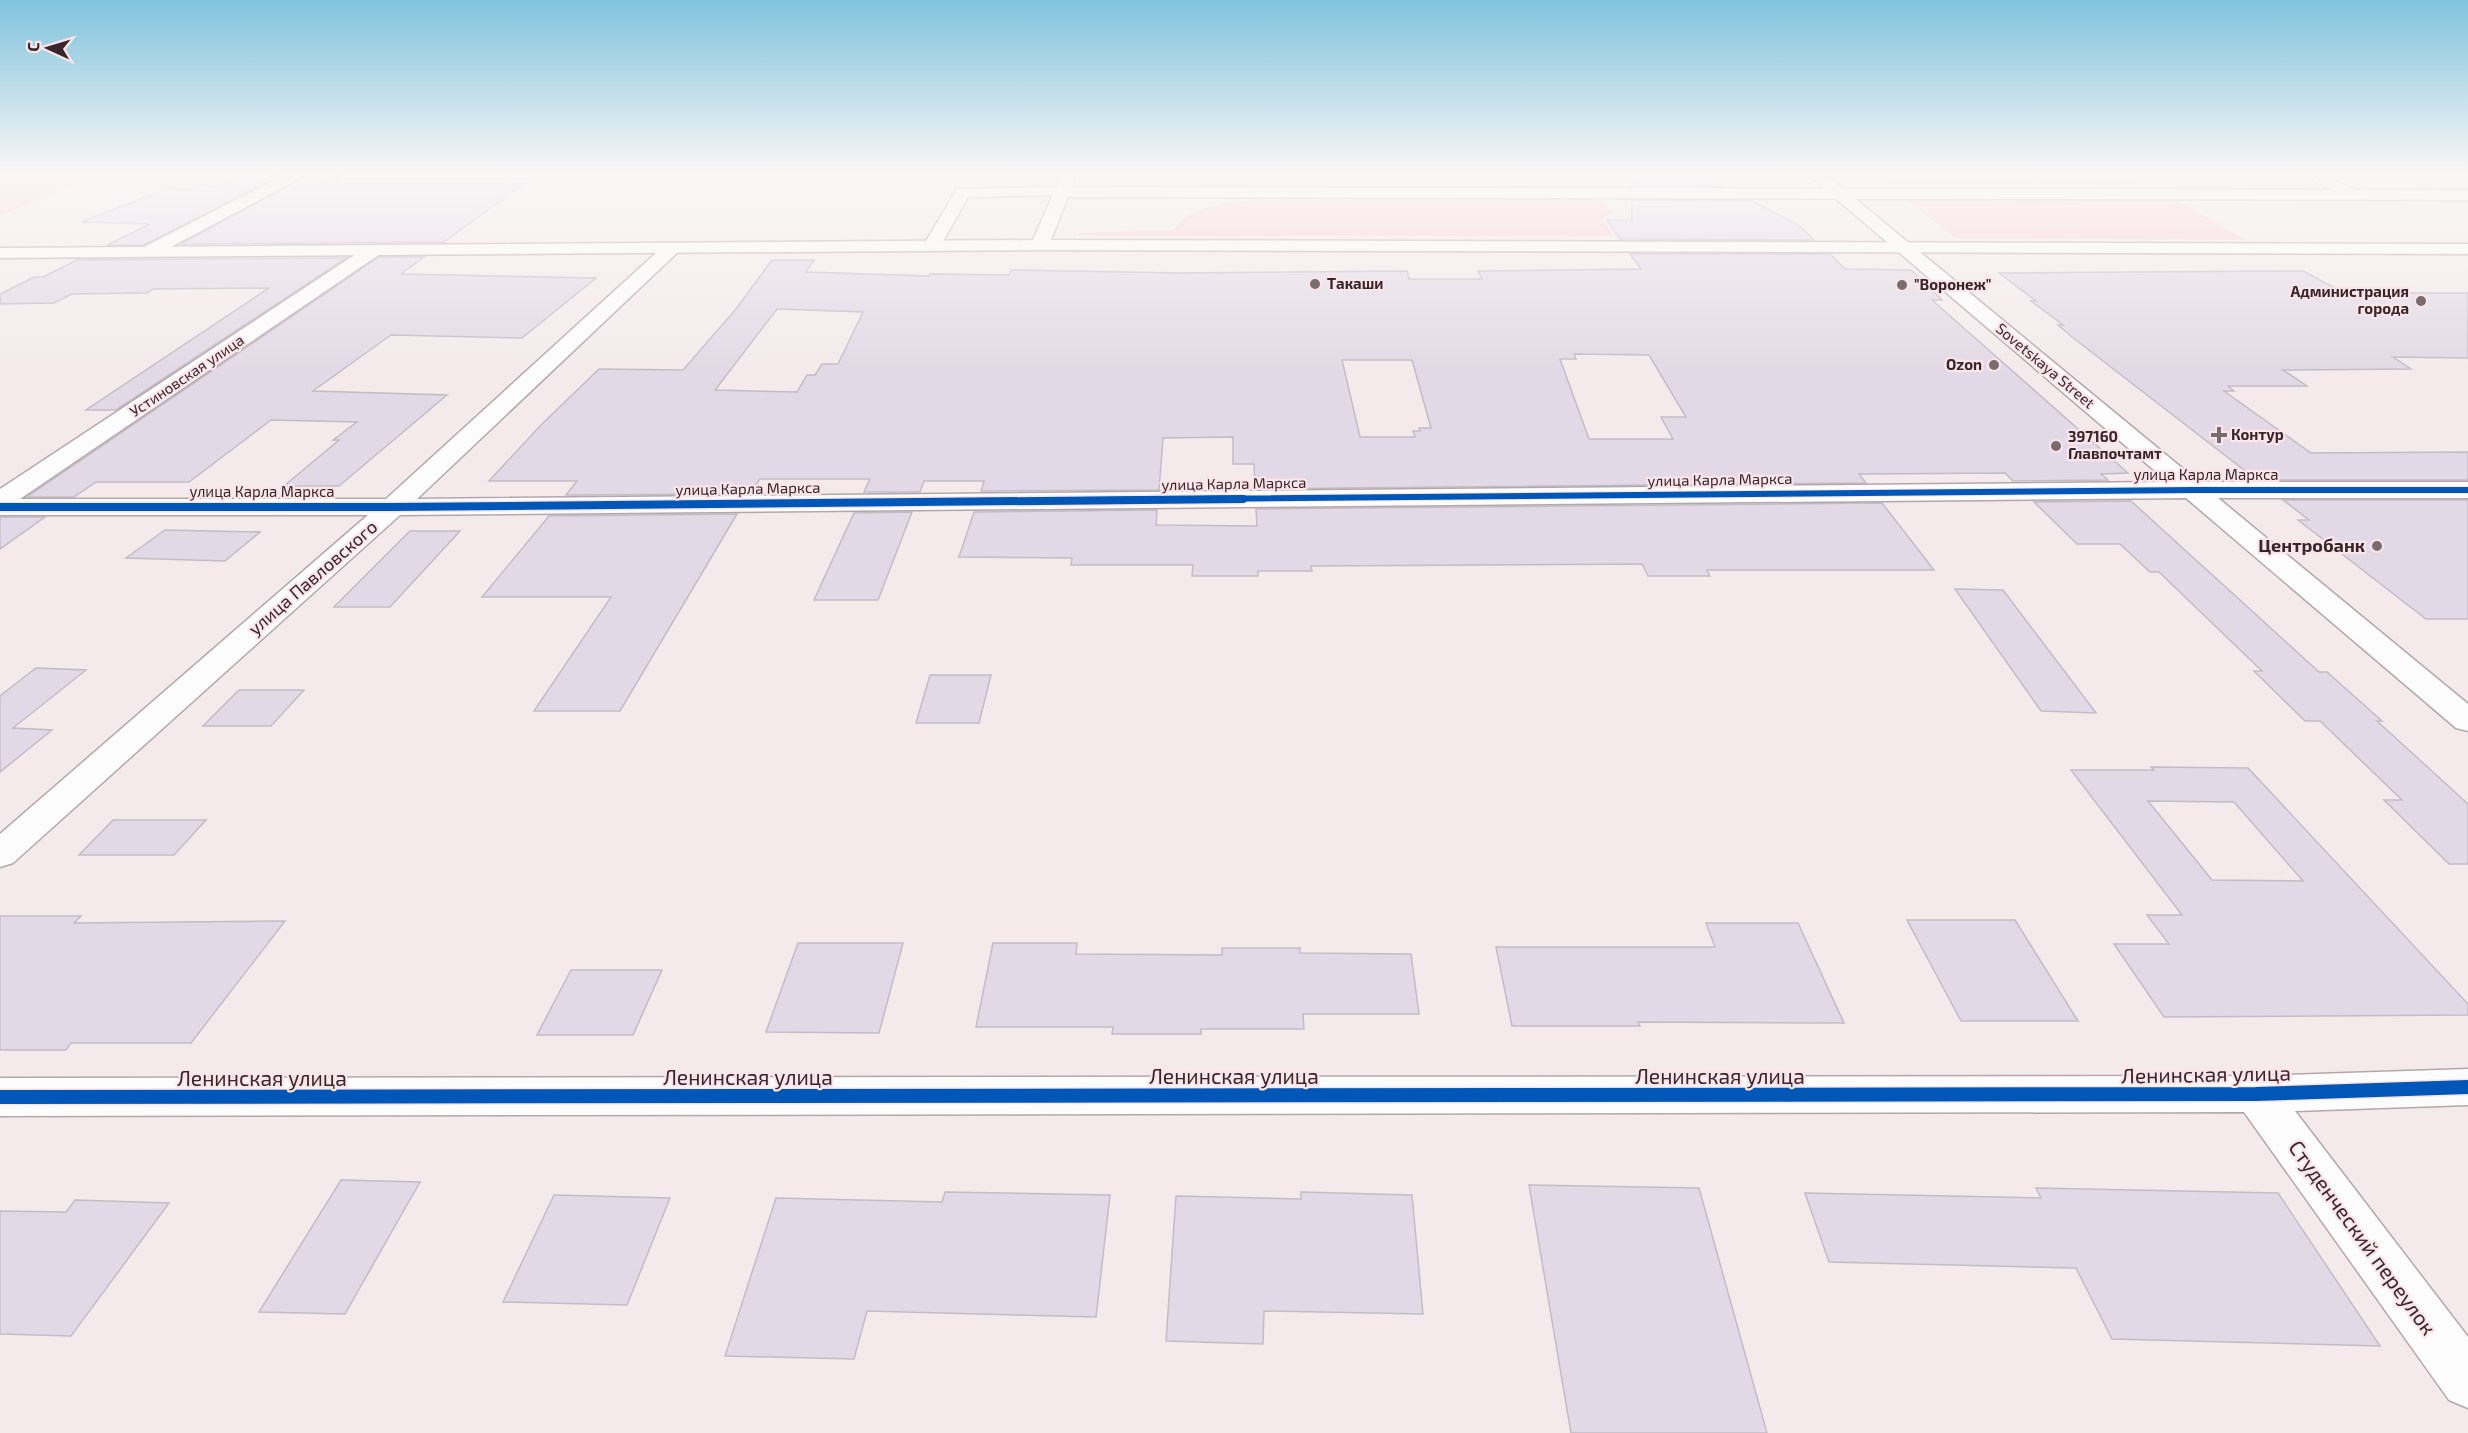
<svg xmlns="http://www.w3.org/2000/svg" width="2468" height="1433" font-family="'Exo 2',sans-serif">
  <rect width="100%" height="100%" fill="#f4eaec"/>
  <polygon fill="#f7dee5" points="1868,173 2121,173 2138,184 1882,184"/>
  <g fill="#f9cdda">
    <polygon points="0,173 100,173 0,216"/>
    <path d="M 1581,197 L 1604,203 L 1613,212 L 1602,218 L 1614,236 L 1079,236 L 1079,233 L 1174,230 C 1187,207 1225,204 1249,200 Z"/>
    <polygon points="1905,198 2175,199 2246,240 1955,238"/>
  </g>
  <g fill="#e3d9e6" stroke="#c3bcc5" stroke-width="1.5" fill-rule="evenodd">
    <polygon points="252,173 283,173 144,245 107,245 150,224 81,222 169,188 189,190 200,185 218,186"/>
    <polygon points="312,173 346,173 326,184 524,184 444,242 181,244"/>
    <polygon points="1632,173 1700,173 1724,186 1632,186"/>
    <polygon points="1632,200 1752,201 1800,226 1814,240 1620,239 1607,220 1632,220"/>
    <path d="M 1630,254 L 1830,254 L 1845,269 L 1911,270 L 1942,300 L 1932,300 L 2128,473 L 2101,474 L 2108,480 L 2013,481 L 2005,473 L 1859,474 L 1866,483 L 1255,489 L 1254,464 L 1233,464 L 1233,437 L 1163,438 L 1159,490 L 981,491 L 984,481 L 924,481 L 920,492 L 864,492 L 870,479 L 760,479 L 749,494 L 566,495 L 577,481 L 489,481 L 540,426 L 599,369 L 683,370 L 736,309 L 772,260 L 814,260 L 806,272 L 929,276 L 930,274 L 1009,275 L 1011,270 L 1178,273 L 1407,271 L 1409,279 L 1482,279 L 1478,271 L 1641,269 ZM 777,309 L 863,312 L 838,364 L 822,364 L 815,375 L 807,375 L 797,392 L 715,390 ZM 1574,354 L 1649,355 L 1686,417 L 1661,417 L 1673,439 L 1589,439 L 1560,359 L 1576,359 ZM 1342,360 L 1412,360 L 1431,428 L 1419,428 L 1420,431 L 1413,431 L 1415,437 L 1360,437 Z"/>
    <polygon points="379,257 424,257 401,274 596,278 522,338 391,335 313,391 447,395 339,486 284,486 339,440 333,440 357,422 271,420 189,482 96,482 74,497 27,497"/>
    <polygon points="346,258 116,410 86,410 269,288 153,289 147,293 72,294 54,303 0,304 0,294 34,277 43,277 77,260"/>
    <polygon points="2303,271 2344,293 2468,293 2468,358 2393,357 2411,369 2283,370 2307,386 2228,386 2234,391 2224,391 2311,453 2468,452 2468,480 2257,480 2072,337 2058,325 2063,325 2031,301 2036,301 1999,273"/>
    <polygon points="2283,500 2468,500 2468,619 2426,619 2298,520 2309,520"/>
    <polygon points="2131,501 2319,672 2327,672 2382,721 2377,721 2468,804 2468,864 2449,864 2384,800 2402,800 2320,721 2305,721 2254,671 2262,671 2159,572 2150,572 2120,544 2077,544 2034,502"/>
    <polygon points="1882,503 1934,570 1707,570 1710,576 1648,576 1642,564 1311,566 1312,571 1258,571 1258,576 1192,576 1193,565 1071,565 1072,558 959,557 974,512 1157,510 1156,525 1257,526 1256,509"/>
    <polygon points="912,512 878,600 814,600 854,513"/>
    <polygon points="737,514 620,711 534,711 611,597 482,597 549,516"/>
    <polygon points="0,517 45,517 0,549"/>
    <polygon points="165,530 260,532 225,561 126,558"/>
    <polygon points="410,531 460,531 390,607 334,607"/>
    <polygon points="1955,589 2003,590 2096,713 2041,711"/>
    <polygon points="36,668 86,670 13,728 52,730 0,772 0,696"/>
    <polygon points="930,675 991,675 979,723 916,723"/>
    <polygon points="239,690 304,690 271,726 203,726"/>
    <path d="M 2151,767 L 2248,768 L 2468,1004 L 2468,1015 L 2164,1017 L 2114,944 L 2169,944 L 2147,915 L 2182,915 L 2071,770 L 2154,770 ZM 2148,801 L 2234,802 L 2303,881 L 2212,880 Z"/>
    <polygon points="113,820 206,820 174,855 79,855"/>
    <polygon points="0,916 81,916 74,923 285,921 191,1043 71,1043 66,1050 0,1050"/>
    <polygon points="1907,920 2015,920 2078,1021 1961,1021"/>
    <polygon points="1706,923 1798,923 1844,1023 1638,1022 1640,1026 1512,1026 1496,947 1715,947"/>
    <polygon points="798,943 903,943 879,1033 766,1032"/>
    <polygon points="993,943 1077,943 1076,954 1222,955 1222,948 1300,948 1300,953 1411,954 1419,1014 1303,1014 1304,1029 1201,1029 1201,1034 1112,1034 1113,1027 976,1027"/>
    <polygon points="571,970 662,970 633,1035 537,1035"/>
    <polygon points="341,1180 420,1182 345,1314 259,1312"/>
    <polygon points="1529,1185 1699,1188 1767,1433 1571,1433"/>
    <polygon points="2036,1188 2278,1193 2380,1346 2112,1339 2076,1268 1829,1262 1805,1193 2041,1198"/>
    <polygon points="945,1192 1110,1195 1096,1317 867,1311 854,1359 725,1356 776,1198 942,1202"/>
    <polygon points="1301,1192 1412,1195 1423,1314 1264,1311 1263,1344 1166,1341 1176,1196 1301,1199"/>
    <polygon points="554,1195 670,1198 627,1305 503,1302"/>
    <polygon points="75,1200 169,1203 71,1336 0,1334 0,1211 66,1212"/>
  </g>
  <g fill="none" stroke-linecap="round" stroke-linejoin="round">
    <g stroke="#b4a7ab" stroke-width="3">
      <g id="minor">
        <polygon points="289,173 310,173 154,256 142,256 139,252 142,248"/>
        <polygon points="1061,173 1077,173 1068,195 968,197 938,250 926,250 923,246 957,189 1056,187"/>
        <polygon points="1806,173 1824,173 2199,482 2468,482 2468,498 2218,498 2468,704 2468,731 2456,728 2186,498 400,515 13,863 0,867 0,834 368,515 0,515 0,489 368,246 380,246 383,250 380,254 20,499 386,499 667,243 679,243 682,247 679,251 417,499 2168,482"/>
        <polygon points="2299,173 2320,173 2357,191 2359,194 2351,199 2345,197"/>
        <polygon points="2468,1069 2468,1105 2295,1111 2468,1337 2468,1408 2449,1400 2244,1112 0,1116 0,1078 2256,1076"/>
      </g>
    </g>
    <g stroke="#b4a7ab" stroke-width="3">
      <polygon id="major" points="1062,187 2468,190 2468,200 1068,197 1051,240 2468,244 2468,254 1040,250 0,258 0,248 1033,240 1054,192"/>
    </g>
    <use href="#minor" fill="#fdfcfc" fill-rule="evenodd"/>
    <use href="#major" fill="#fdfcfc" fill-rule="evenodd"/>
    <g stroke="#f9e5ea" stroke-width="8">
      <polyline id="cycleway-far2" points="1084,500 2192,490 2468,490"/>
    </g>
    <g stroke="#f9e5ea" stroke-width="11">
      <polyline id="cycleway-far1" points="0,507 393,507 1243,499"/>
    </g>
    <g stroke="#f9e5ea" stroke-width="17">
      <polyline id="cycleway" points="0,1097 2256,1094 2468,1087"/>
    </g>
    <use href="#cycleway-far2" stroke="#0057b8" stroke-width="6"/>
    <use href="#cycleway-far1" stroke="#0057b8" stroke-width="8"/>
    <use href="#cycleway" stroke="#0057b8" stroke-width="14"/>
  </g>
  <linearGradient id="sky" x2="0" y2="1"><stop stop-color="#80c3dc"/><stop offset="0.46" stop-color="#faf6f6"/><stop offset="1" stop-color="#faf6f6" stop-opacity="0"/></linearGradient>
  <rect width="2468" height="374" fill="url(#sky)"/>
  <g fill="#7a6b6f" stroke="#f9e5ea" stroke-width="2">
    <circle cx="1315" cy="284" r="6"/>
    <circle cx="1902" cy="285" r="6"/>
    <circle cx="2421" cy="301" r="6"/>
    <circle cx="1994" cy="365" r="6"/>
    <path d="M2216 426h6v6h6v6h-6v6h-6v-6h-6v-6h6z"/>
    <circle cx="2056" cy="446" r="6"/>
    <circle cx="2377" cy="546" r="6"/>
  </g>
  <g text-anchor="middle" stroke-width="4.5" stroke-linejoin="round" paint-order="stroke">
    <g font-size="15" font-weight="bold" fill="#39262c" stroke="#f9e5ea" text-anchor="start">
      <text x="1327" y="289">Такаши</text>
      <text x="1914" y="290">"Воронеж"</text>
      <text x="2409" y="297" text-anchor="end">Администрация<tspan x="2409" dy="17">города</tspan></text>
      <text x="1982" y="370" text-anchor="end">Ozon</text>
      <text x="2231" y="440">Контур</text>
      <text x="2068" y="442">397160<tspan x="2068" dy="17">Главпочтамт</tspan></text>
    </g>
    <g font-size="15" fill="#39262c" stroke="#f9e5ea">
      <text transform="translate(2045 366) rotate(40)" y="5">Sovetskaya Street</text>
      <text transform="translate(187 376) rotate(-34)" y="5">Устиновская улица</text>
      <text x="2206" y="480">улица Карла Маркса</text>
      <text transform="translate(1720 480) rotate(-1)" y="5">улица Карла Маркса</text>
      <text transform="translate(1234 484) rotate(-1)" y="5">улица Карла Маркса</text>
      <text transform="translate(748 489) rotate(-1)" y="5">улица Карла Маркса</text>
      <text x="262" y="497">улица Карла Маркса</text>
    </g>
    <g font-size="18" font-weight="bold" fill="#39262c" stroke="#f9e5ea" text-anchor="end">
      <text x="2365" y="552">Центробанк</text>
    </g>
    <g font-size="18" fill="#39262c" stroke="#f9e5ea">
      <text transform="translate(313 578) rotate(-41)" y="6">улица Павловского</text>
    </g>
    <g font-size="21" fill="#39262c" stroke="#f9e5ea">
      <text transform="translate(2206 1075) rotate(-1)" y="7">Ленинская улица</text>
      <text x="1234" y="1084">Ленинская улица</text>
      <text x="1720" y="1084">Ленинская улица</text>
      <text x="748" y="1085">Ленинская улица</text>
      <text x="262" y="1086">Ленинская улица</text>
      <text transform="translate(2362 1238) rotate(54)" y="7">Студенческий переулок</text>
    </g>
  </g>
  <g transform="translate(48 48) rotate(274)" stroke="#f9e5ea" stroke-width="4.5" paint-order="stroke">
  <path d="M0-4.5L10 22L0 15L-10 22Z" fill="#39262c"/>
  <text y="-9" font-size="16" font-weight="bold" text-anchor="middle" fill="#39262c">С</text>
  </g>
</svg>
